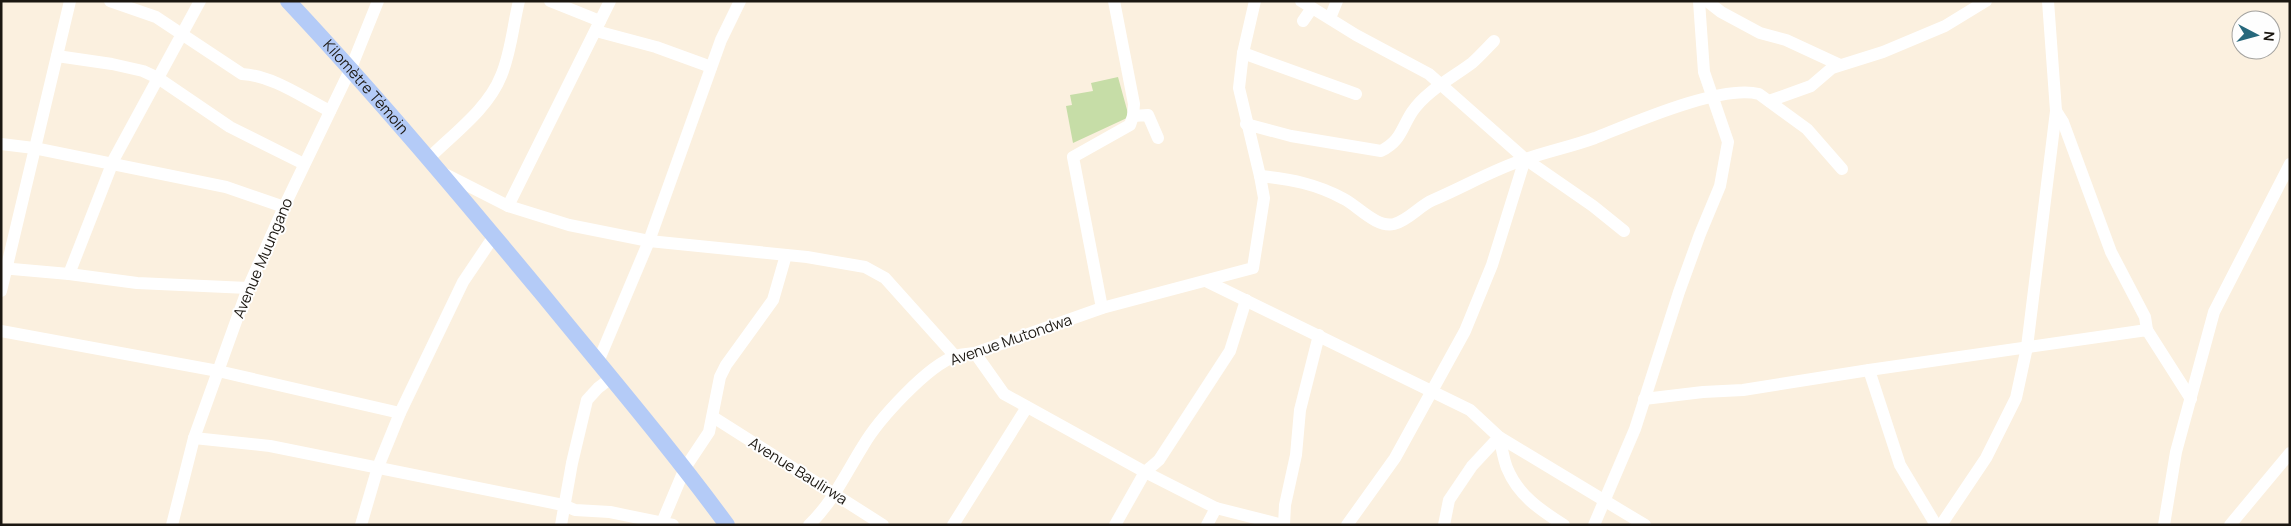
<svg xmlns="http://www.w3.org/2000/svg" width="2291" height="526" font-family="Manrope,sans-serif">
  <rect width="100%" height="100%" fill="#fbf0df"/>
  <polygon fill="#c6dda7" points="1118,77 1129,117 1073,143 1066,106 1072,105 1070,95 1093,91 1091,83"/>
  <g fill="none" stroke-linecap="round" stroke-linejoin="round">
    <g stroke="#fff" stroke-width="12">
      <path d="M 110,1 L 156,17 L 242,74 C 274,76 302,97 330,111"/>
      <polyline points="550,1 600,21"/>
      <polyline points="1301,1 1356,35 1429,74 1525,159 1593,206 1624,231"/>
      <polyline points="1707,1 1721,12 1760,33 1786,40 1840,65"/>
      <polyline points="1330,18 1337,1"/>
      <polyline points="1303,21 1312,8"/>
      <polyline points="596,31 656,47 711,67"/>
      <polyline points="1243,53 1356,94"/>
      <polyline points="57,56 112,64 143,71 158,78 230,127 304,164"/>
      <polyline points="1769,101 1811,86 1832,68 1883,52 1945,26 1986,1"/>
      <polyline points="2056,111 2063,122 2111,252 2145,317 2147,330"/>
      <polyline points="1133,116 1148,115 1158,138"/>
      <path d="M 1246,124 L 1291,136 L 1381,151 C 1401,141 1401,129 1412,112 C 1426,91 1452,78 1472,63 C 1480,56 1487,48 1494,41"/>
      <polyline points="1,144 34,148 226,187 284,207"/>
      <path d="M 429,158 C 453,134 488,109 501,76 C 511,53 513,25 519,1"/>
      <polyline points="445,174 508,206 569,225 649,241 807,257 865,267 885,278 955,356"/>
      <path d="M 1260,176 C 1290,179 1317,184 1344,199 C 1358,206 1376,228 1394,224 C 1409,220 1419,206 1433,200 C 1464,187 1494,169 1526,159 C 1549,151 1573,146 1595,138 C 1633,123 1721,84 1759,94 L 1807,129 L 1842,169"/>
      <polyline points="508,206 610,1"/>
      <polyline points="1,268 69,274 137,283 248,288"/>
      <polyline points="69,274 114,159 200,1"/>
      <polyline points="1206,281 1470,410 1499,437 1645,525"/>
      <polyline points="1,291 70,1"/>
      <polyline points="1102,308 1073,157 1130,125 1133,116 1134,104 1114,1"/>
      <polyline points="1,331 218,371 400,413"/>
      <polyline points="975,353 1004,394 1145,472 1216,508 1283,525"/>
      <polyline points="598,362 649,241 721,40 740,1"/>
      <polyline points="1869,370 1900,465 1936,525"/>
      <polyline points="1644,399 1703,392 1743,390 1869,370 2147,330 2191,399"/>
      <polyline points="713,417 883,525"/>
      <path d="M 1499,437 C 1502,447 1503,458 1507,468 C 1518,495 1540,510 1564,525"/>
      <polyline points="194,438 270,446 563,505 575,510 610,512 673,525"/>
      <polyline points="172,525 194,438 248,288 284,207 351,68 378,1"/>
      <polyline points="361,525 378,467 400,413 463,282 494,236"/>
      <polyline points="561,525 572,463 587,400 598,388 611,378"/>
      <polyline points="661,525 685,468 709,432 720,377 726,365 773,300 786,255"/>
      <path d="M 809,525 C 833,502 846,473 863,446 C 878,420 928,365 956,356 C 962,354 969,354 975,353 L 1102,308 L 1253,268 L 1264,198 L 1260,176 L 1239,88 L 1243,53 L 1255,1"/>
      <polyline points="953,525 1027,407"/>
      <polyline points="1115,525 1145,472 1159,460 1230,351 1246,300"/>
      <polyline points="1207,525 1216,508"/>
      <polyline points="1284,525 1285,505 1296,455 1300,410 1319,335"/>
      <polyline points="1347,525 1395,458 1465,331 1492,265 1525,159"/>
      <polyline points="1444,525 1449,500 1472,466 1499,437"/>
      <polyline points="1594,525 1635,429 1679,292 1700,234 1720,186 1728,142 1704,72 1699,1"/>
      <polyline points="1941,525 1986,458 2016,398 2027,347 2056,111 2048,1"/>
      <polyline points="2164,525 2176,452 2214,312 2290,164"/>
      <polyline points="2230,525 2290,453"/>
    </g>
    <path stroke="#b4cbf7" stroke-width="16" id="s1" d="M 288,1 C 377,96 460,195 543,295 C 605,371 669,446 727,525"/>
  </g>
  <g text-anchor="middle" stroke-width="4" stroke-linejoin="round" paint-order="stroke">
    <g font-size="15" fill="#1b1711" stroke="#fefefe">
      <text dy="5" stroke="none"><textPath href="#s1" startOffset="116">Kilomètre Témoin</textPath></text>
      <text transform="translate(263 258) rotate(-67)" y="5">Avenue Muungano</text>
      <text transform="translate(1011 340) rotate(-19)" y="5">Avenue Mutondwa</text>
      <text transform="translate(798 471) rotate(32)" y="5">Avenue Baulirwa</text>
    </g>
  </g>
  <rect width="2291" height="526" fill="none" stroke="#1b1711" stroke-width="5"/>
  <g transform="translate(2256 35) rotate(96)"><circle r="24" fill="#fefefe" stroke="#a3a29f"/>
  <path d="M0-4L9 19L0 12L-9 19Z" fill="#27687c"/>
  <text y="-8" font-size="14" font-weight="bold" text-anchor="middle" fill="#1b1711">N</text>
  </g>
</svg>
